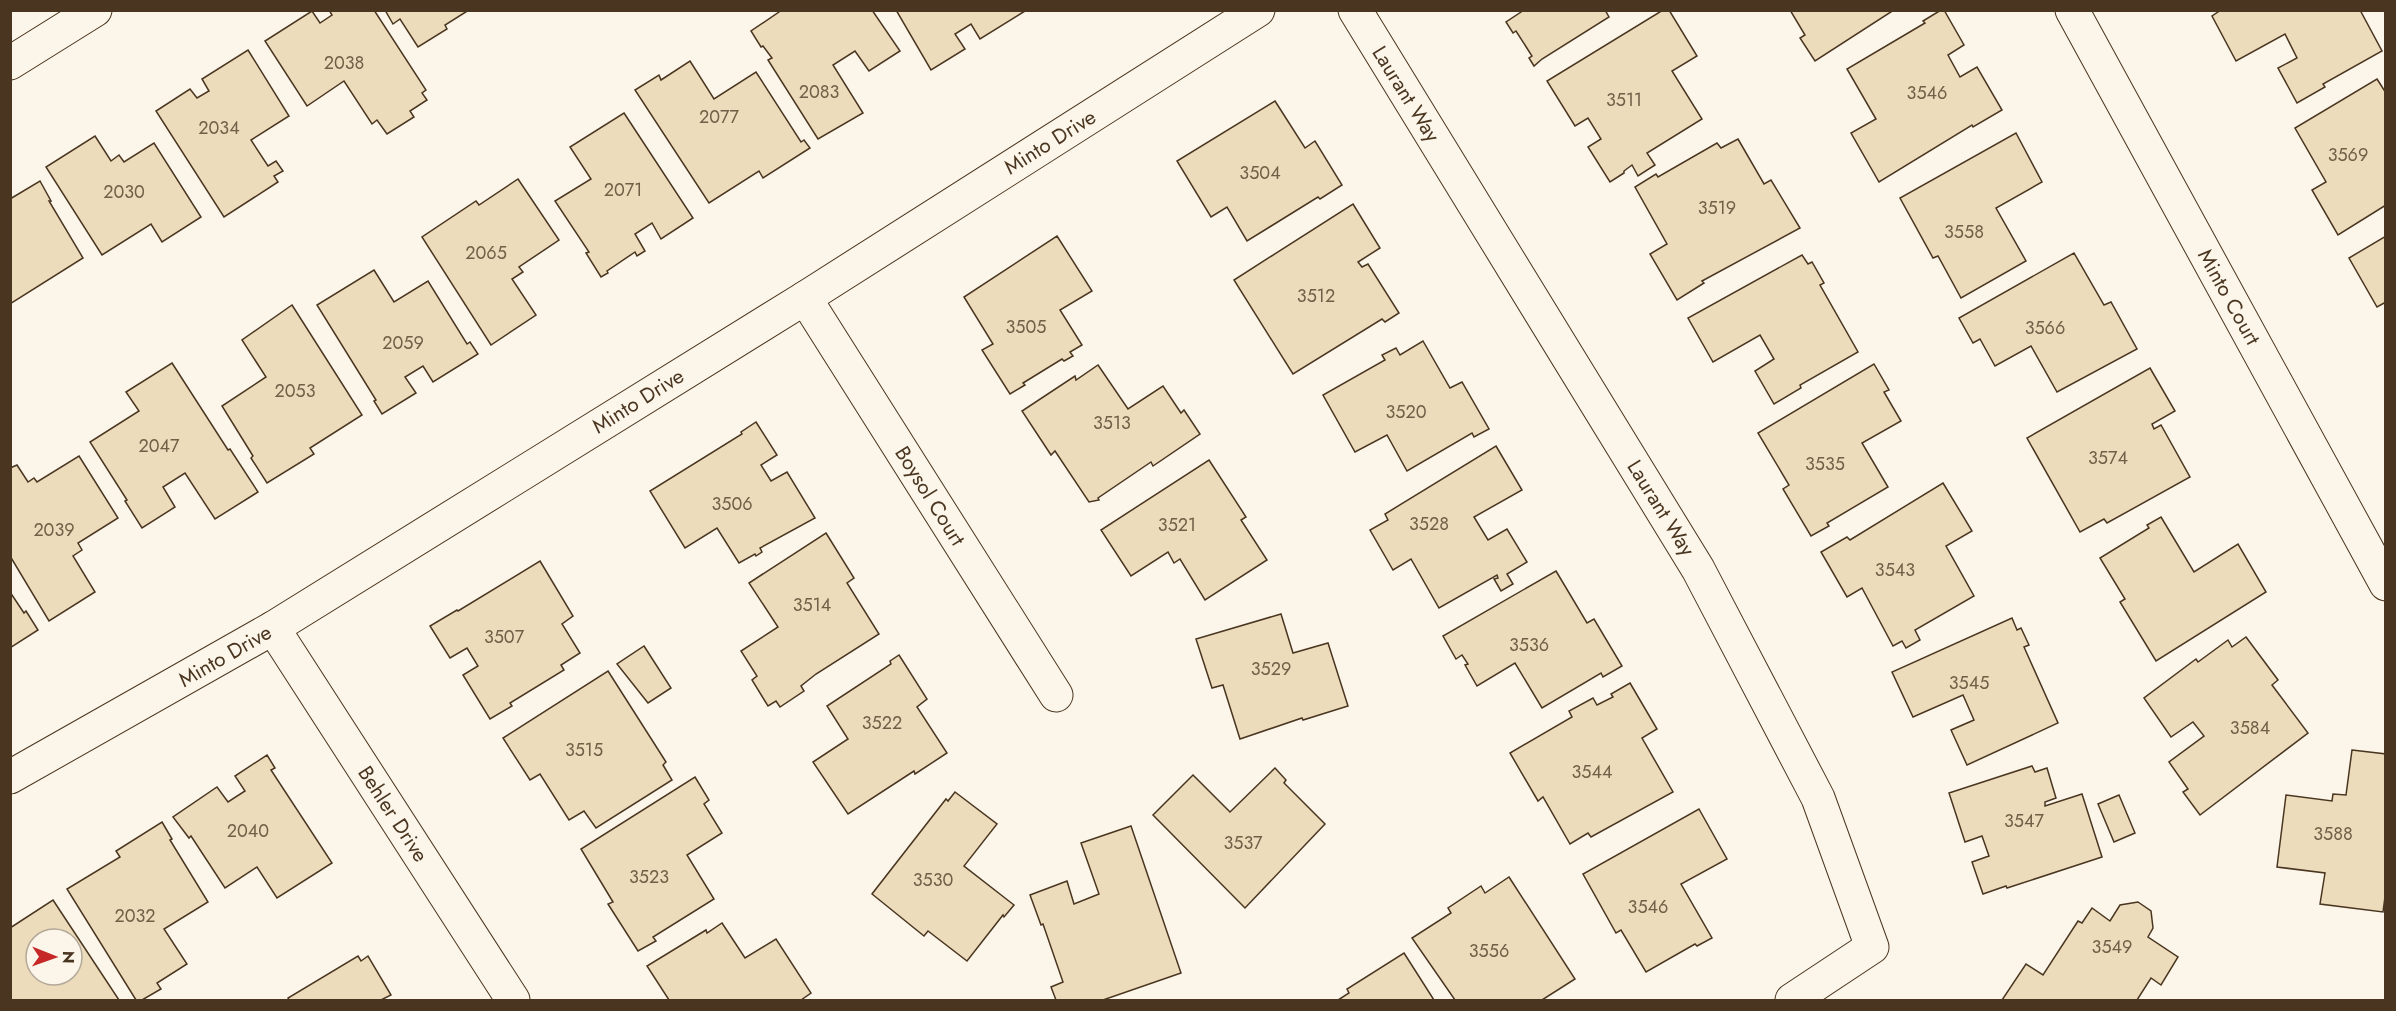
<svg xmlns="http://www.w3.org/2000/svg" width="2396" height="1011" font-family="Jost,sans-serif">
  <rect width="100%" height="100%" fill="#fbf6e9"/>
  <g fill="#ecdcbc" stroke="#4a3520" stroke-width="1.5" fill-rule="evenodd">
    <polygon points="329,10 374,10 426,90 422,93 427,100 410,111 414,117 387,134 377,120 372,124 344,81 307,106 265,41 312,11 320,23 332,15"/>
    <polygon points="385,10 469,10 445,25 447,29 418,47 400,19 393,24"/>
    <polygon points="782,10 872,10 900,51 869,71 855,51 833,65 863,113 818,139 768,60 772,58 763,46 761,47 751,31"/>
    <polygon points="896,10 1025,10 1025,11 980,39 971,24 955,34 965,49 931,70"/>
    <polygon points="1520,10 1605,10 1609,17 1542,59 1534,66 1529,58 1532,56 1516,31 1513,33 1506,22 1521,12"/>
    <polygon points="1663,10 1669,10 1697,56 1672,71 1702,119 1647,153 1655,165 1638,176 1632,165 1624,171 1624,173 1610,182 1588,147 1601,139 1588,118 1575,126 1547,81"/>
    <polygon points="1790,10 1894,10 1815,61 1800,38 1805,35"/>
    <polygon points="1941,10 1944,10 1964,45 1948,55 1960,77 1977,67 2002,110 1973,127 1972,125 1879,182 1851,133 1876,119 1847,69 1925,23 1923,21"/>
    <polygon points="2221,10 2360,10 2382,51 2323,84 2325,87 2297,103 2278,68 2297,58 2285,34 2236,61 2212,16"/>
    <polygon points="248,50 289,116 251,140 268,166 276,161 283,171 274,176 278,182 224,217 156,111 190,89 197,98 209,91 202,79"/>
    <polygon points="690,61 714,99 756,72 801,142 804,140 810,148 763,178 759,171 709,203 635,90 659,75 661,80"/>
    <polygon points="2377,79 2386,93 2386,205 2338,235 2312,190 2326,182 2295,128"/>
    <polygon points="1275,101 1305,148 1315,141 1342,185 1320,199 1318,197 1247,241 1227,207 1211,217 1177,161"/>
    <polygon points="624,113 693,218 661,239 652,223 635,234 645,251 637,256 635,252 607,271 608,273 601,277 586,253 589,252 555,201 591,179 570,147"/>
    <polygon points="2016,133 2042,182 1996,208 2026,261 1961,298 1938,256 1933,258 1900,198"/>
    <polygon points="95,136 111,161 119,155 124,162 154,143 201,217 162,242 151,224 102,255 46,167"/>
    <polygon points="1738,139 1764,184 1771,180 1800,228 1702,281 1704,283 1677,300 1650,254 1667,244 1635,187 1656,174 1658,177 1717,143 1721,148"/>
    <polygon points="518,179 559,240 519,267 523,272 512,279 536,315 491,345 422,237 476,201 479,205"/>
    <polygon points="40,181 51,201 49,201 83,258 10,304 10,199"/>
    <polygon points="1353,204 1380,248 1358,262 1362,267 1368,264 1399,313 1385,322 1382,319 1293,374 1234,280"/>
    <polygon points="1057,236 1092,291 1060,310 1082,345 1070,352 1073,356 1064,361 1062,359 1023,383 1025,385 1010,394 982,350 993,344 964,297"/>
    <polygon points="2386,236 2386,302 2377,307 2349,258"/>
    <polygon points="2074,253 2104,305 2111,302 2137,349 2057,392 2031,346 1995,366 1980,339 1973,343 1959,318"/>
    <polygon points="1802,255 1808,264 1812,262 1824,283 1820,285 1858,352 1800,385 1801,388 1774,404 1755,371 1774,359 1760,335 1713,362 1688,318"/>
    <polygon points="374,270 394,302 428,281 467,344 470,342 478,354 433,382 423,366 405,377 416,393 382,414 374,401 376,400 317,305"/>
    <polygon points="292,305 362,415 310,448 314,454 267,483 251,458 253,456 222,406 266,377 242,340"/>
    <polygon points="1423,341 1450,388 1462,382 1489,429 1474,437 1472,433 1407,471 1387,435 1355,452 1323,395 1385,360 1382,355 1396,348 1400,355"/>
    <polygon points="172,363 228,450 230,449 258,492 215,519 185,473 163,487 175,507 142,528 125,501 127,500 90,442 139,411 126,392"/>
    <polygon points="1874,364 1889,390 1884,392 1901,421 1862,443 1888,487 1827,523 1829,526 1811,536 1783,489 1789,485 1758,433"/>
    <polygon points="1098,365 1128,409 1163,386 1181,413 1184,410 1200,434 1153,466 1151,462 1098,498 1099,500 1089,502 1055,451 1051,455 1022,411 1075,376 1076,380"/>
    <polygon points="2150,368 2175,411 2152,424 2154,429 2161,425 2190,477 2107,523 2104,519 2080,532 2027,438"/>
    <polygon points="756,422 777,455 761,465 771,481 787,472 815,518 760,548 762,552 756,556 755,554 739,563 717,528 685,548 650,491 742,434 741,432"/>
    <polygon points="1496,446 1522,490 1474,517 1488,540 1507,529 1527,562 1507,574 1513,584 1501,591 1494,579 1498,578 1497,575 1439,608 1411,559 1393,570 1370,530 1388,520 1385,514"/>
    <polygon points="79,456 118,518 78,543 82,550 73,556 95,592 49,621 10,556 10,468 17,465 28,482 34,478 37,482"/>
    <polygon points="1209,460 1246,517 1241,520 1267,560 1205,600 1180,559 1174,563 1168,552 1131,576 1101,530"/>
    <polygon points="1943,483 1972,531 1946,546 1974,596 1915,630 1920,640 1906,648 1902,641 1893,646 1862,588 1847,597 1821,552 1847,537 1850,540"/>
    <polygon points="2161,517 2194,572 2238,544 2266,592 2156,661 2120,602 2125,599 2100,558 2149,528 2147,525"/>
    <polygon points="826,533 854,578 847,583 879,634 816,674 801,686 804,691 780,707 776,701 768,706 752,680 757,676 741,651 778,627 749,583"/>
    <polygon points="540,561 573,616 562,624 580,653 561,665 564,670 510,703 512,706 490,719 463,675 478,666 467,648 450,658 430,626 457,610 458,611"/>
    <polygon points="1556,571 1587,623 1594,619 1622,666 1603,677 1601,673 1542,708 1515,663 1477,686 1465,665 1468,664 1462,655 1456,659 1443,636"/>
    <polygon points="10,592 24,613 26,611 38,630 10,648"/>
    <polygon points="1281,614 1293,653 1328,643 1348,706 1303,720 1302,718 1240,739 1223,685 1212,688 1196,639"/>
    <polygon points="2012,618 2017,630 2021,628 2029,645 2024,647 2058,723 1967,765 1951,730 1974,720 1963,695 1913,717 1892,672"/>
    <polygon points="2246,637 2278,680 2272,685 2308,733 2200,815 2183,792 2188,789 2169,762 2204,736 2193,722 2171,737 2144,698 2196,659 2198,662 2228,640 2232,647"/>
    <polygon points="644,646 671,688 648,703 617,664"/>
    <polygon points="899,655 927,699 917,707 947,753 915,774 914,771 848,814 813,762 848,739 827,706 891,664 890,661"/>
    <polygon points="608,671 666,762 663,765 672,780 596,828 584,811 569,820 540,774 530,780 503,738"/>
    <polygon points="1630,683 1657,729 1642,738 1673,792 1591,837 1588,833 1570,844 1543,797 1538,801 1510,753 1572,717 1569,711 1593,698 1597,705 1613,697 1611,694"/>
    <polygon points="2352,750 2386,754 2386,889 2383,912 2320,904 2325,873 2277,867 2286,795 2332,801 2333,794 2346,795"/>
    <polygon points="267,755 275,768 271,770 332,863 277,898 257,867 225,888 191,836 189,838 173,817 217,787 228,802 245,791 235,776"/>
    <polygon points="2032,766 2035,772 2047,768 2056,798 2045,802 2045,806 2082,794 2102,857 2007,888 2006,886 1983,894 1972,862 1989,856 1982,836 1965,842 1949,793"/>
    <polygon points="1275,768 1286,780 1284,783 1325,824 1245,908 1153,815 1193,775 1230,812"/>
    <polygon points="695,777 709,800 704,804 722,833 687,855 714,899 653,937 656,941 638,951 608,904 613,902 581,849"/>
    <polygon points="955,792 997,824 964,866 1014,905 1004,917 1003,915 967,961 928,931 924,936 872,894 946,799 948,801"/>
    <polygon points="2119,795 2135,833 2114,842 2098,804"/>
    <polygon points="1699,809 1727,859 1681,884 1712,938 1697,946 1695,944 1646,972 1621,930 1616,933 1583,874"/>
    <polygon points="162,822 172,839 170,840 208,902 164,929 187,964 157,983 161,989 142,1000 136,1000 67,889 120,857 116,851"/>
    <polygon points="1131,826 1181,973 1103,1000 1056,1000 1051,987 1063,982 1043,924 1041,925 1030,895 1067,881 1074,904 1099,894 1081,843"/>
    <polygon points="1509,877 1575,979 1542,1000 1455,1000 1412,938 1451,913 1448,908 1481,886 1485,893"/>
    <path d="M 53,900 L 119,1000 L 10,1000 L 10,928 ZM 36,939 L 72,939 L 72,975 L 36,975 Z"/>
    <polygon points="2138,902 2151,911 2153,928 2148,937 2178,957 2161,985 2151,978 2137,1000 2002,1000 2026,964 2043,975 2078,921 2082,923 2092,908 2110,921 2120,905"/>
    <polygon points="722,923 745,958 776,939 811,993 801,1000 669,1000 647,966 706,930 707,933"/>
    <polygon points="1404,953 1434,1000 1338,1000 1349,993 1347,989"/>
    <polygon points="358,956 361,961 368,956 391,995 381,1000 289,1000 288,998"/>
  </g>
  <g fill="none" stroke-linecap="round" stroke-linejoin="round">
    <g stroke="#4a3520" stroke-width="35">
      <g id="minor">
        <polyline points="1355,10 1698,569 1818,798 1872,947 1792,1000"/>
        <polyline points="2072,10 2386,584"/>
        <polyline points="10,63 95,10"/>
        <polyline points="805,298 1056,695"/>
        <polyline points="273,628 513,1000"/>
        <polyline points="10,777 273,628 805,298 1258,10"/>
      </g>
    </g>
    <use href="#minor" stroke="#fbf6e9" stroke-width="33"/>
  </g>
  <g text-anchor="middle" stroke-width="4.5" stroke-linejoin="round" paint-order="stroke">
    <g font-size="18" fill="#725f47">
      <text x="344" y="69">2038</text>
      <text x="819" y="98">2083</text>
      <text x="1927" y="99">3546</text>
      <text x="1624" y="106">3511</text>
      <text x="719" y="123">2077</text>
      <text x="219" y="134">2034</text>
      <text x="2348" y="161">3569</text>
      <text x="1260" y="179">3504</text>
      <text x="623" y="196">2071</text>
      <text x="124" y="198">2030</text>
      <text x="1717" y="214">3519</text>
      <text x="1964" y="238">3558</text>
      <text x="486" y="259">2065</text>
      <text x="1316" y="302">3512</text>
      <text x="1026" y="333">3505</text>
      <text x="2045" y="334">3566</text>
      <text x="403" y="349">2059</text>
      <text x="295" y="397">2053</text>
      <text x="1406" y="418">3520</text>
      <text x="1112" y="429">3513</text>
      <text x="159" y="452">2047</text>
      <text x="2108" y="464">3574</text>
      <text x="1825" y="470">3535</text>
      <text x="732" y="510">3506</text>
      <text x="1429" y="530">3528</text>
      <text x="1177" y="531">3521</text>
      <text x="54" y="536">2039</text>
      <text x="1895" y="576">3543</text>
      <text x="812" y="611">3514</text>
      <text x="504" y="643">3507</text>
      <text x="1529" y="651">3536</text>
      <text x="1271" y="675">3529</text>
      <text x="1969" y="689">3545</text>
      <text x="882" y="729">3522</text>
      <text x="2250" y="734">3584</text>
      <text x="584" y="756">3515</text>
      <text x="1592" y="778">3544</text>
      <text x="2024" y="827">3547</text>
      <text x="248" y="837">2040</text>
      <text x="2333" y="840">3588</text>
      <text x="1243" y="849">3537</text>
      <text x="649" y="883">3523</text>
      <text x="933" y="886">3530</text>
      <text x="1648" y="913">3546</text>
      <text x="135" y="922">2032</text>
      <text x="2112" y="953">3549</text>
      <text x="1489" y="957">3556</text>
    </g>
    <g font-size="21" fill="#4a3520" stroke="#fbf6e9">
      <text transform="translate(1406 94) rotate(58)" y="7">Laurant Way</text>
      <text transform="translate(1050 142) rotate(-32)" y="7">Minto Drive</text>
      <text transform="translate(2229 297) rotate(61)" y="7">Minto Court</text>
      <text transform="translate(638 401) rotate(-32)" y="7">Minto Drive</text>
      <text transform="translate(930 496) rotate(58)" y="7">Boysol Court</text>
      <text transform="translate(1661 508) rotate(58)" y="7">Laurant Way</text>
      <text transform="translate(225 656) rotate(-30)" y="7">Minto Drive</text>
      <text transform="translate(393 814) rotate(57)" y="7">Behler Drive</text>
    </g>
  </g>
  <rect width="2396" height="1011" fill="none" stroke="#4a3520" stroke-width="24"/>
  <g transform="translate(54 957) rotate(91)"><circle r="28" fill="#fbf6e9" stroke="#b4a999" stroke-width="1.5"/>
  <path d="M0-4.5L10 22L0 15L-10 22Z" fill="#c62828"/>
  <text y="-9" font-size="16" font-weight="bold" text-anchor="middle" fill="#4a3520">N</text>
  </g>
</svg>
